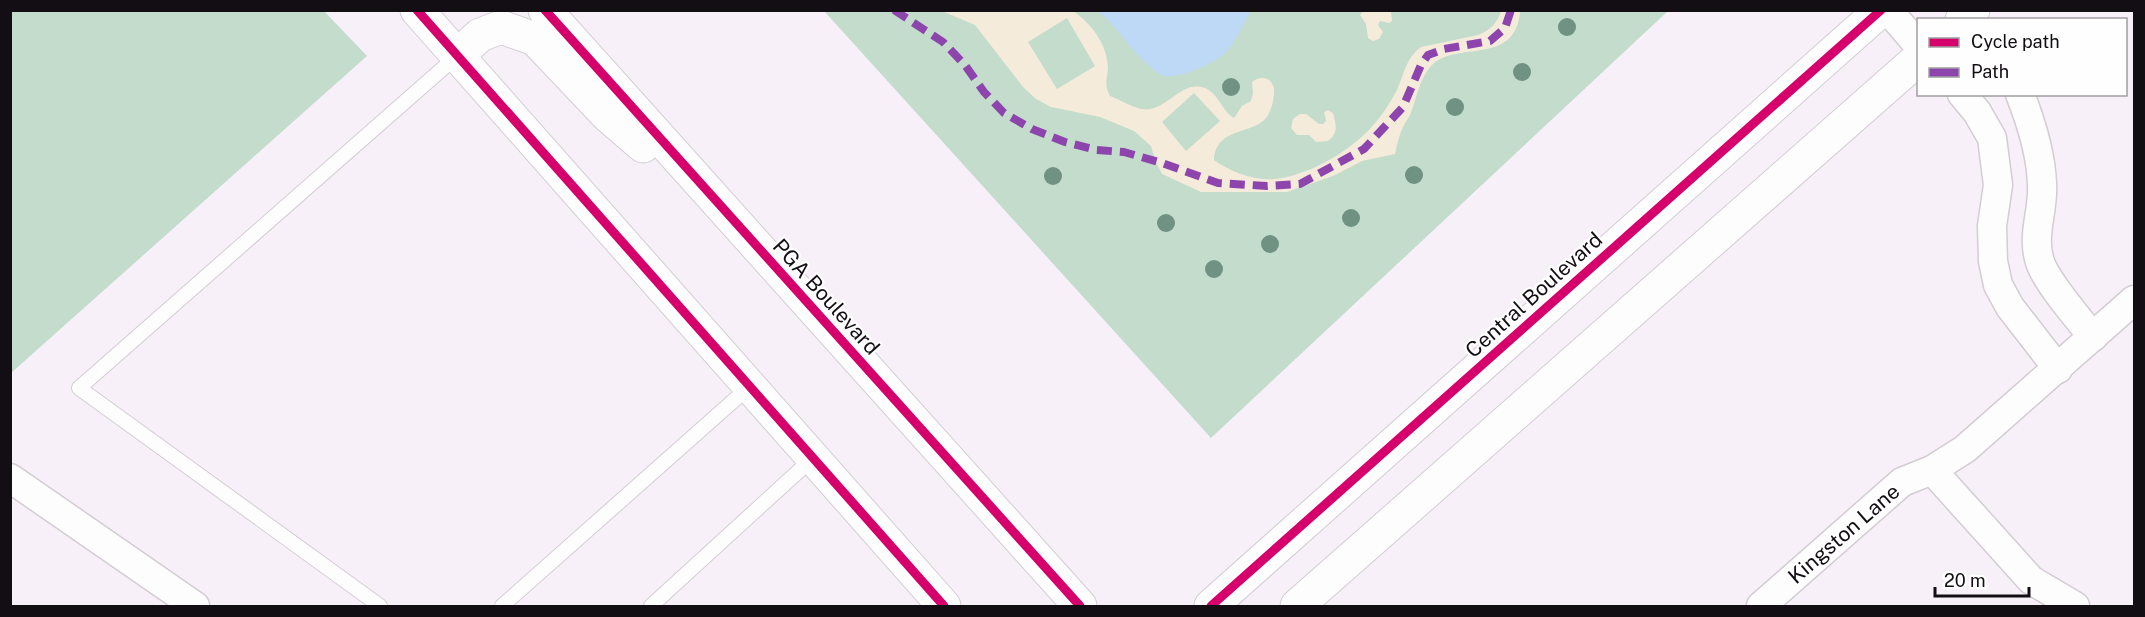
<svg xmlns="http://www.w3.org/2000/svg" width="2145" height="617" font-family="'Public Sans',sans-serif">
  <rect width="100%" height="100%" fill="#f7f0f8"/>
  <g fill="#c3dccb">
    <polygon points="11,10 324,11 367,56 11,373"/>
    <polygon points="824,11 1668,11 1211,438"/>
  </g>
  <g fill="#f4ebda" fill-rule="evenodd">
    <path d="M 942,11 L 1073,11 C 1092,24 1108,45 1108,69 C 1107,80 1104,85 1110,96 C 1121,100 1139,112 1150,109 C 1171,105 1183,80 1205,88 C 1219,94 1222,111 1234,118 L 1242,106 L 1251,101 L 1253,93 L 1252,82 C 1259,76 1271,76 1274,88 C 1275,96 1272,108 1268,115 C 1256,136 1216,125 1214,160 C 1231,172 1254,181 1275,179 C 1312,175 1358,147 1380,117 C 1386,109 1392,99 1397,90 C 1404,74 1406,58 1421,47 L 1478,35 C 1490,31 1498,22 1501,11 L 1520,11 C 1516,66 1458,41 1433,64 C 1419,78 1417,98 1410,115 C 1408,119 1405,123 1403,127 C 1399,135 1397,145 1395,154 L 1362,161 L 1333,176 L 1287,192 L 1201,192 L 1162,174 L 1155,160 L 1151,146 L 1134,131 L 1100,117 L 1051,107 L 1036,99 L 1023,87 L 975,25 ZM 1067,18 L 1095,66 L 1057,89 L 1028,42 ZM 1194,93 L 1220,121 L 1186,151 L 1162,122 Z"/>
    <polygon points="1363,11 1391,12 1392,21 1389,23 1380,21 1378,25 1383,32 1379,39 1373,41 1368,38 1366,24 1360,15"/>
    <path d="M 1328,110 L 1333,113 C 1336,124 1339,133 1328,141 L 1316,142 L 1309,135 L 1297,135 L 1291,128 L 1293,119 L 1300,114 L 1306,114 L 1319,124 L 1323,124 L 1326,121 L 1324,112 Z"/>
  </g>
  <path fill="#bdd9f6" d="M 1098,11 L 1251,11 C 1244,22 1234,46 1224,54 C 1213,64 1179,79 1164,76 C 1160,75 1155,71 1152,68 C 1131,52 1118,27 1098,11 Z"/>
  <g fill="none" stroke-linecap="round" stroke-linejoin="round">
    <g stroke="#d3cdd3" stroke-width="16">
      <g id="lane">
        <polyline points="380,606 79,388 457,56"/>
        <polyline points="502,606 749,387"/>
        <polyline points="651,606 813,458"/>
      </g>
    </g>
    <g stroke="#d3cdd3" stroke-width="31">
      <g id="street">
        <polyline points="1888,10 1918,45"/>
        <polyline points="1962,94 1977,112 1992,138 1998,185 1992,226 1993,261 1998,285 2010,307 2058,369"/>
        <path d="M 2020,94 C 2031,122 2041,153 2042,184 C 2044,210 2031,235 2040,262 C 2047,283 2078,318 2093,337"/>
        <polyline points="1932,470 2031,580 2075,606"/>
        <polyline points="10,478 195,606"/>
        <polyline points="1761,606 1902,482 1932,470 1965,449 2134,300"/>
      </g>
    </g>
    <g stroke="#d3cdd3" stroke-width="35">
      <g id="secondary">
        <polyline points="1962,20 1973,10"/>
        <polyline points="1211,606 1881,10"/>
        <polyline points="1297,606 1918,59"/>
      </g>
    </g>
    <g stroke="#d3cdd3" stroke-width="35">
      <g id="primary">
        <polyline points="417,10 944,606"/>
        <polyline points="545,10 1080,606"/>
        <polyline points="457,56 480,35 501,27 535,39 607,115 643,146"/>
      </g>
    </g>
    <use href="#lane" stroke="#fefdfe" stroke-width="14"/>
    <use href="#street" stroke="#fefdfe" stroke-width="28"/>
    <use href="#secondary" stroke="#fefdfe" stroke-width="33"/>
    <use href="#primary" stroke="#fefdfe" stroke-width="33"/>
    <polyline stroke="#8e44ad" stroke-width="8" stroke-dasharray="15 8" stroke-linecap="butt" points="894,10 943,42 965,65 984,92 1004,113 1032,129 1065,142 1096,150 1124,152 1162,163 1218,183 1267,186 1300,184 1364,149 1403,107 1421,65 1428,55 1444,49 1490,41 1505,28 1511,10"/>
    <g stroke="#fefefe" stroke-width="13">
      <g id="cycleway">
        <polyline points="417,10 944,606"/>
        <polyline points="545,10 1080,606"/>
        <polyline points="1211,606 1881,10"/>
      </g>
    </g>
    <use href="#cycleway" stroke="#d6006c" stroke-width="9"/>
  </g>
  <g fill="#6f9282">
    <circle cx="1567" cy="27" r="9"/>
    <circle cx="1522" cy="72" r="9"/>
    <circle cx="1231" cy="87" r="9"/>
    <circle cx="1455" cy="107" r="9"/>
    <circle cx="1414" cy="175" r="9"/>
    <circle cx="1053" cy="176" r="9"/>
    <circle cx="1351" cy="218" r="9"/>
    <circle cx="1166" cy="223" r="9"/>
    <circle cx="1270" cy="244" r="9"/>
    <circle cx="1214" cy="269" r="9"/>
  </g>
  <g text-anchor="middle" stroke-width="4.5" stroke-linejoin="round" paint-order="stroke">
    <g font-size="21" fill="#120e13" stroke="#fefefe">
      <text transform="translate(1534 295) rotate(-42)" y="7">Central Boulevard</text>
      <text transform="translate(826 297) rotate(48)" y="7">PGA Boulevard</text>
      <text transform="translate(1844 534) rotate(-41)" y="7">Kingston Lane</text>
    </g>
  </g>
  <rect width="2145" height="617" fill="none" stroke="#120e13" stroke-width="24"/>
  <rect x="1917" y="18" width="210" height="78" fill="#fefefe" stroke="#a09ea0" stroke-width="1.5"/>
  <rect x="1929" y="38" width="30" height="9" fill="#d6006c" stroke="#a09ea0" stroke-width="1.5"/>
  <text x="1971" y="48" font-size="18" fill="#120e13">Cycle path</text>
  <rect x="1929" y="68" width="30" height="9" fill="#8e44ad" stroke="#a09ea0" stroke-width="1.5"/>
  <text x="1971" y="78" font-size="18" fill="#120e13">Path</text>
  <path d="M1935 587v9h94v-9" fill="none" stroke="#120e13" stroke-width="3"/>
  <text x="1944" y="587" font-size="18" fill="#120e13" stroke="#fefefe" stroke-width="4.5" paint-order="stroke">20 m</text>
</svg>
